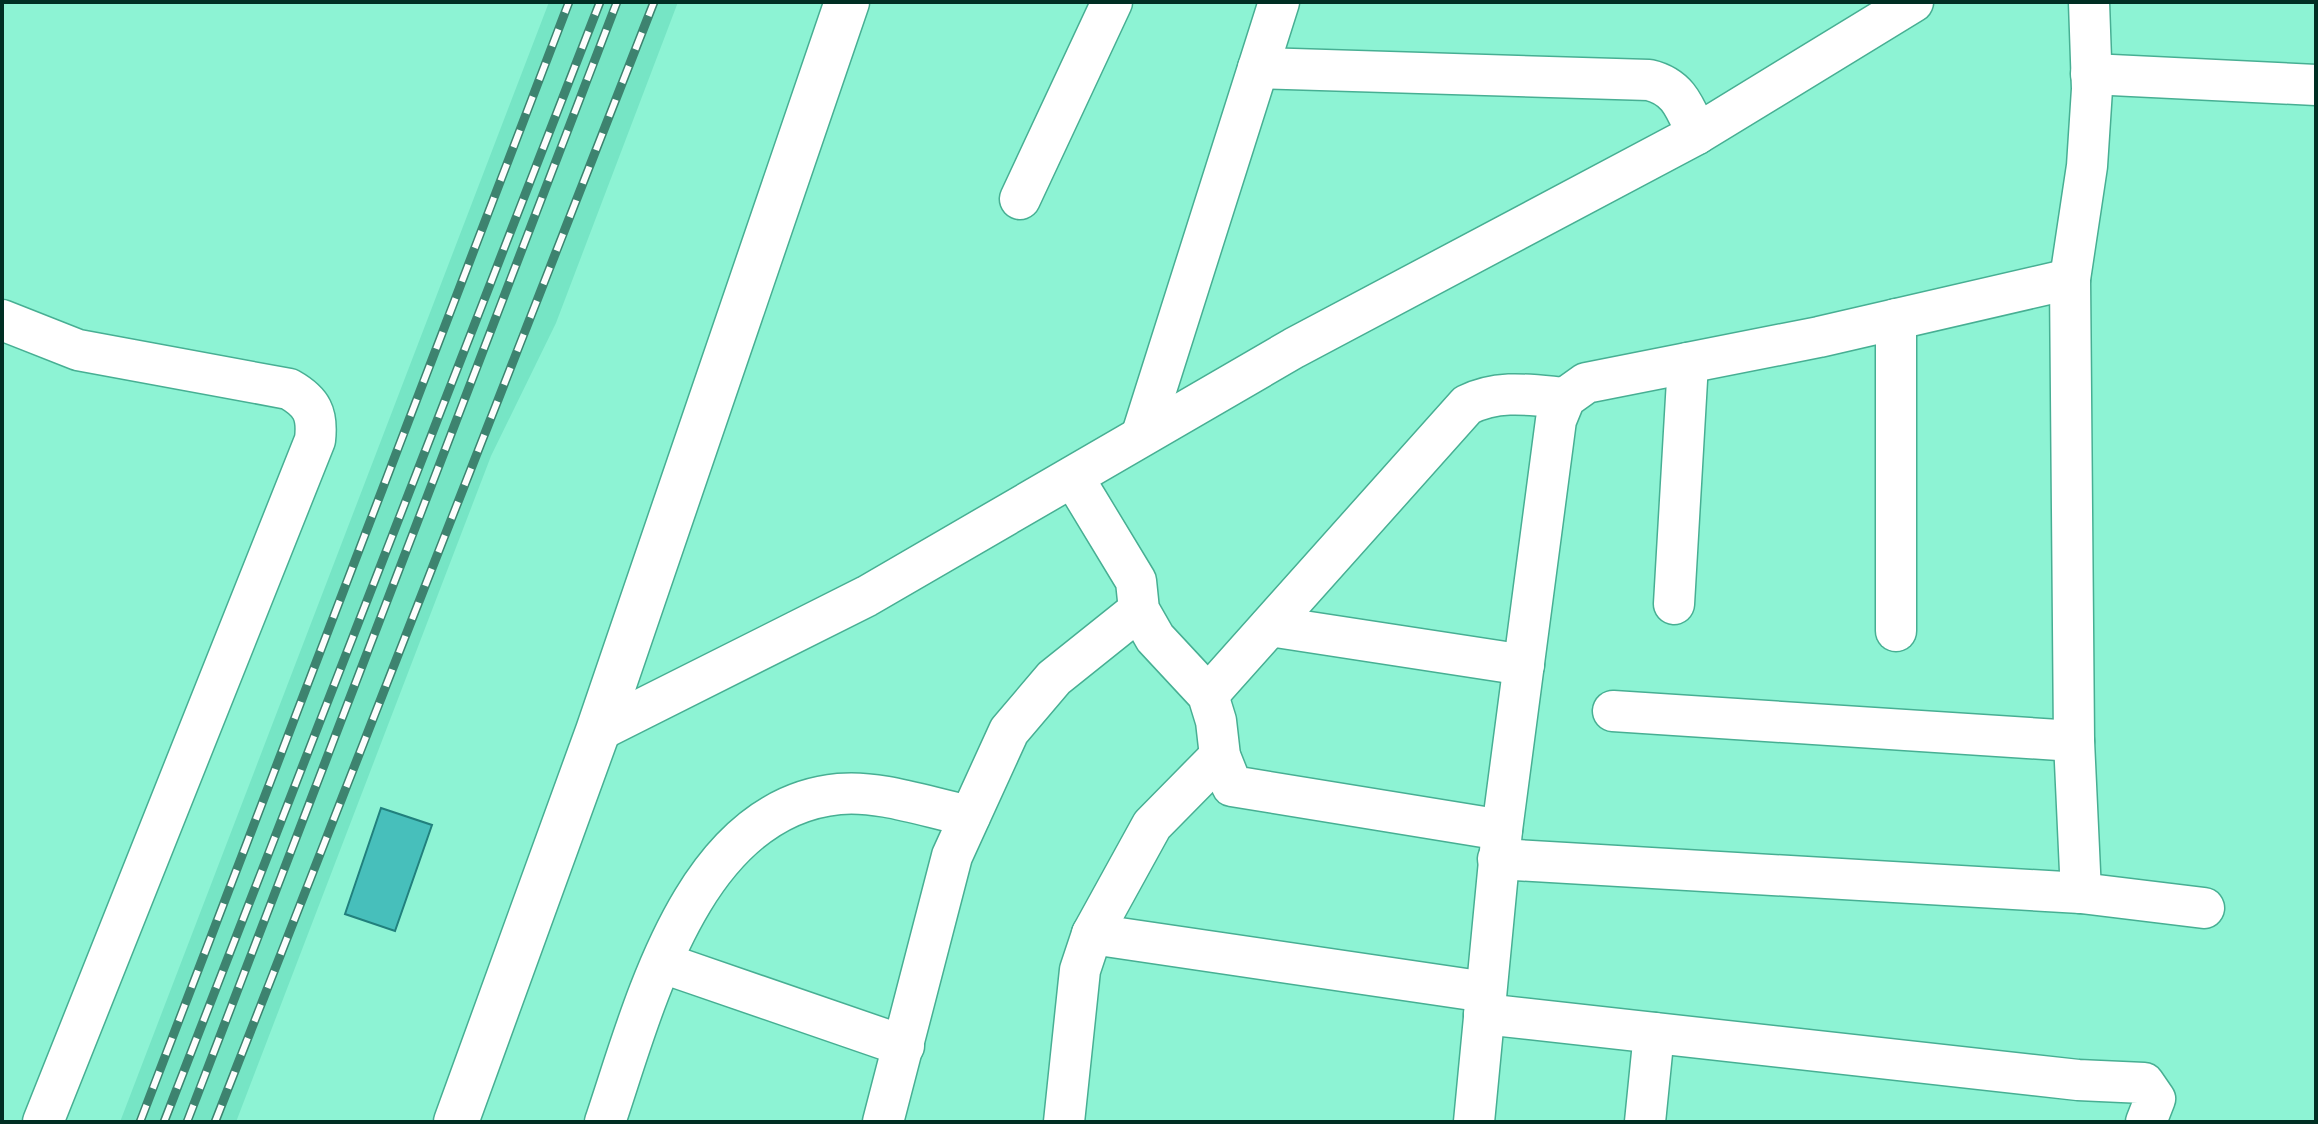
<svg xmlns="http://www.w3.org/2000/svg" width="2318" height="1124" font-family="'Public Sans',sans-serif">
  <rect width="100%" height="100%" fill="#8df3d4"/>
  <polygon fill="#76e5c5" points="549,2 678,2 556,323 491,456 236,1122 120,1122"/>
  <polygon fill="#47bfbb" stroke="#21807d" stroke-width="2" points="381,808 432,825 395,931 345,914"/>
  <g fill="none" stroke-linecap="round" stroke-linejoin="round">
    <g stroke="#47af93" stroke-width="43">
      <g id="street">
        <path d="M 1258,68 L 1649,80 C 1679,87 1685,108 1697,134"/>
        <polyline points="2091,74 2316,85"/>
        <polyline points="1020,199 1112,2"/>
        <polyline points="1896,319 1896,631"/>
        <path d="M 2,320 L 78,350 L 289,389 C 312,402 318,414 315,440 L 43,1122"/>
        <polyline points="1142,434 1279,2"/>
        <polyline points="1073,477 1136,581 1139,610 1155,638 1208,695 1216,721 1220,756 1232,786 1502,830 1474,1122"/>
        <polyline points="1674,604 1688,363"/>
        <polyline points="1270,626 1524,665"/>
        <path d="M 1208,695 L 1467,405 C 1499,389 1531,395 1565,398"/>
        <polyline points="1613,711 2074,741"/>
        <polyline points="598,731 867,596 1294,348 1697,134 1913,2"/>
        <polyline points="1502,830 1556,420 1565,398 1586,383 1819,337 2070,279"/>
        <polyline points="1498,859 2081,893 2204,908"/>
        <polyline points="2081,893 2074,741 2070,279 2087,166 2092,89 2089,2"/>
        <polyline points="1092,934 1486,992"/>
        <polyline points="663,963 904,1046"/>
        <polyline points="1484,1014 2078,1080 2144,1083 2155,1099 2146,1122"/>
        <path d="M 605,1122 C 644,1007 692,808 839,794 C 881,790 929,808 970,816"/>
        <polyline points="883,1122 952,856 1009,731 1054,678 1139,610"/>
        <polyline points="1064,1122 1080,970 1092,934 1152,825 1220,756"/>
        <polyline points="1645,1122 1654,1033"/>
      </g>
    </g>
    <g stroke="#47af93" stroke-width="47">
      <polyline id="secondary" points="456,1122 598,731 847,2"/>
    </g>
    <use href="#street" stroke="#fff" stroke-width="40"/>
    <use href="#secondary" stroke="#fff" stroke-width="44"/>
    <g stroke="#3d836f" stroke-width="9">
      <g id="rail">
        <polyline points="140,1122 569,2"/>
        <polyline points="164,1122 600,2"/>
        <polyline points="187,1122 617,2"/>
        <polyline points="215,1122 654,2"/>
      </g>
    </g>
    <use href="#rail" stroke="#fdfdfd" stroke-width="6" stroke-dasharray="18" stroke-linecap="butt"/>
  </g>
  <rect width="2318" height="1124" fill="none" stroke="#002e23" stroke-width="8"/>
</svg>
